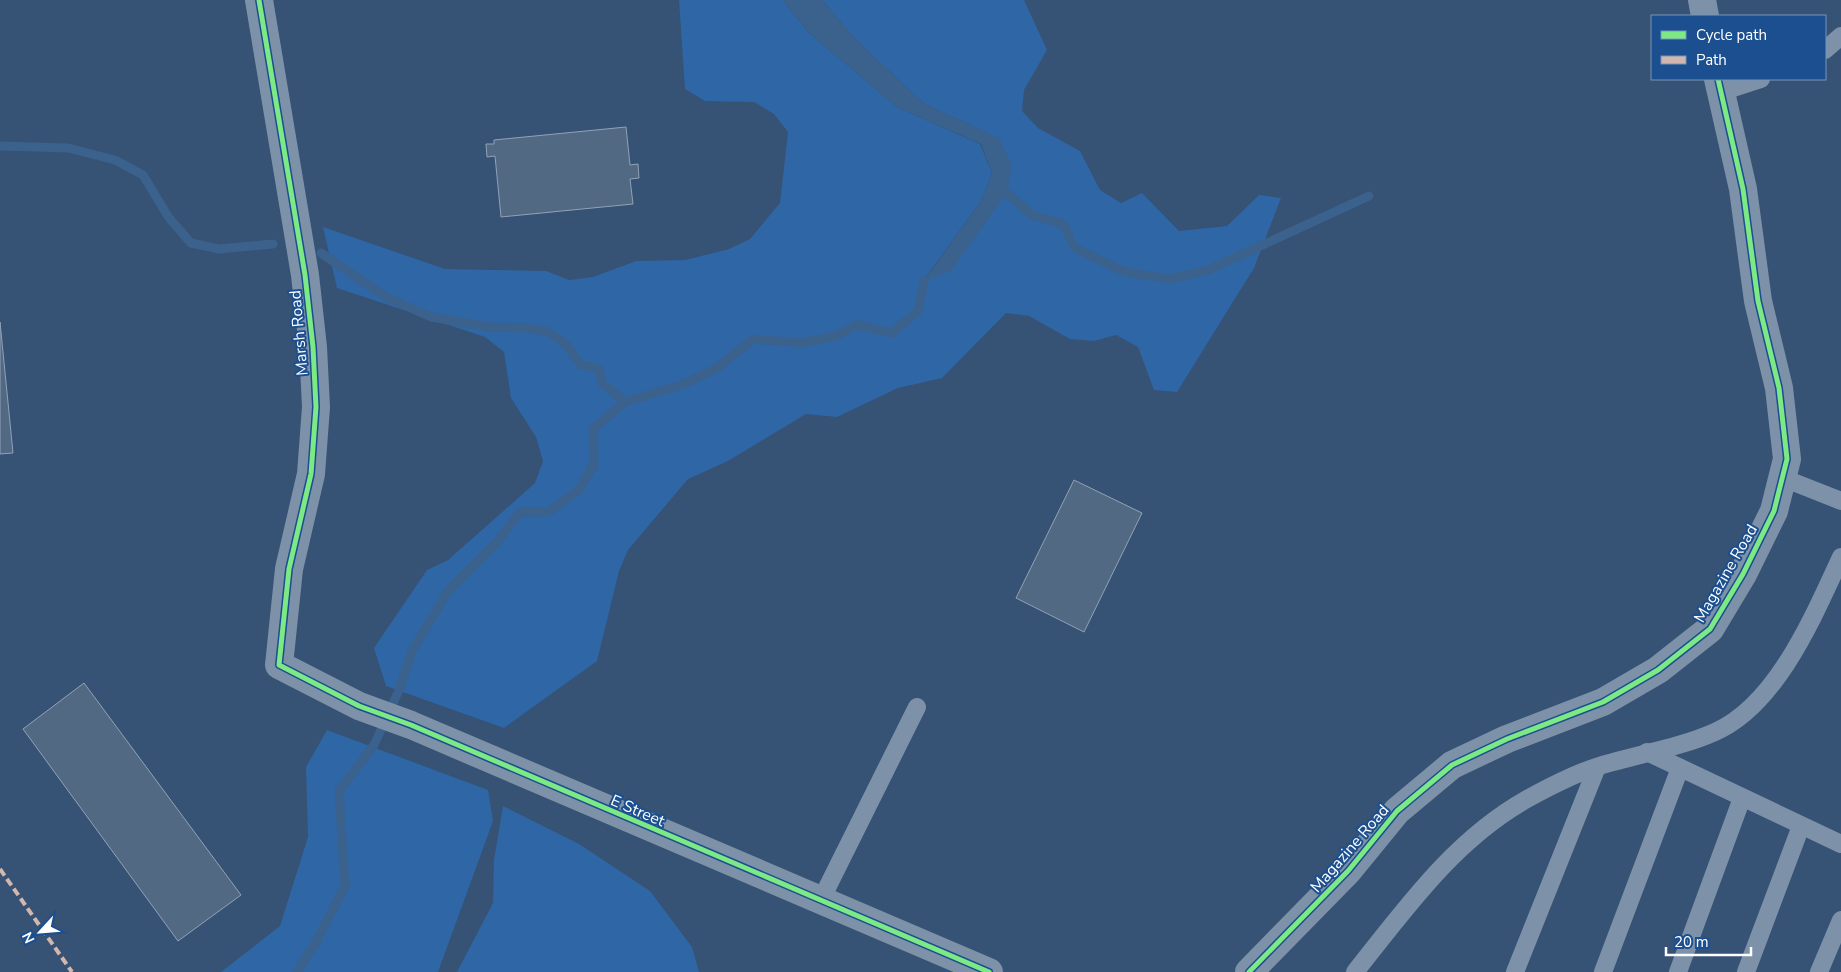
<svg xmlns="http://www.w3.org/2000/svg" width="1841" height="972" font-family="'Nunito Sans',sans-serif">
  <rect width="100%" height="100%" fill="#365274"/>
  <g fill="#2f66a5">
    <polygon points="679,0 783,0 808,32 897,107 980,144 992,173 981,201 924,280 1007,193 998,138 923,103 853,37 822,0 1024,0 1047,50 1024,90 1022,111 1038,128 1080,151 1100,190 1121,203 1142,193 1179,231 1227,226 1259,195 1281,198 1254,268 1177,392 1154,390 1138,347 1116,335 1094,341 1070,339 1029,316 1006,313 942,378 898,388 837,417 806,414 728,461 688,479 628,550 619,571 597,661 504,728 386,686 374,648 427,570 448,560 535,483 543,461 536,437 511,398 504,352 485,337 337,288 323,227 445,269 546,271 569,280 593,277 636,261 685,260 729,249 750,239 780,203 788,132 774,114 754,102 705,101 685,89"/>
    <polygon points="327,730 488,790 493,821 438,972 221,972 280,926 308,837 306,767"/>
    <polygon points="503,806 579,844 650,891 692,947 699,972 457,972 493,903 494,860"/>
  </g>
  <polygon fill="#3b618d" points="783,0 822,0 853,37 923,103 999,138 1012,166 1007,193 951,271 924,281 981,201 992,173 981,144 897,107 808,32"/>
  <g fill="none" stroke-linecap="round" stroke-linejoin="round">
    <g stroke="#3b618d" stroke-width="9">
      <polyline points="0,146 68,148 115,160 143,175 169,218 191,243 219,249 273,244"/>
      <polyline points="1007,193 1032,215 1063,224 1075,248 1125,272 1170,279 1208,270 1369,196"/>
      <polyline points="321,253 386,297 431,317 490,327 527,328 546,331 565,343 581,365 599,369 602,383 625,402"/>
      <polyline points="297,972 315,944 345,886 339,791 374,745 399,690 412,651 448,591 498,541 520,512 548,512 579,490 594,464 593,429 625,402 684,384 717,368 753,339 802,343 835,336 857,325 892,333 918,311 924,281"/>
    </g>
  </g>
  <g fill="#526984" stroke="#92a2b6">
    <polygon points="626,127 630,165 638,164 639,178 630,179 633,204 501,217 495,156 487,157 486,144 494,144 494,140"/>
    <polygon points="0,322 13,453 0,454"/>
    <polygon points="1074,480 1142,513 1084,632 1016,598"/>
    <polygon points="84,683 241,895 178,941 23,729"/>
  </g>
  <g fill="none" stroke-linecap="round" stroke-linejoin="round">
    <g stroke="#7d92a8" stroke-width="18">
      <polyline points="1825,50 1841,36"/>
      <polyline points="1721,92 1761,79"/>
      <polyline points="1783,478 1841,501"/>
      <polyline points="1647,752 1841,844"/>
      <polyline points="820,902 917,707"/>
      <path d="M 1355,972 C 1406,908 1454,840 1527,799 C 1549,787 1576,773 1599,766 C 1638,754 1679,748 1715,732 C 1777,705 1814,615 1841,557"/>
      <polyline points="1515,972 1597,767"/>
      <polyline points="1603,972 1680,768"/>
      <polyline points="1678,972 1742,798"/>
      <polyline points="1746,972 1801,826"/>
      <polyline points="1819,972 1841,920"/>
    </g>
    <g stroke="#7d92a8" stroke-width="28">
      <polyline points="259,0 305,275 313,347 316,407 311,474 289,569 279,665 359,706 411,725 989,972"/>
      <polyline points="1702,0 1705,16"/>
      <polyline points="1249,972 1348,871 1397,811 1452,765 1507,739 1603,702 1658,670 1710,629 1743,574 1774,511 1787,459 1779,388 1758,301 1743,189 1718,79"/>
    </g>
    <polyline stroke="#d1b7ad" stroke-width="4" stroke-dasharray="8 4" stroke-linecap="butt" points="0,869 72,972"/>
    <g stroke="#1b4f8f" stroke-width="8">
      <g id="cycleway">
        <polyline points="259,0 305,275 313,347 316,407 311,474 289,569 279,665 359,706 411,725 989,972"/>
        <polyline points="1249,972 1348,871 1397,811 1452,765 1507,739 1603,702 1658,670 1710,629 1743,574 1774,511 1787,459 1779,388 1758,301 1743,189 1718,79"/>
      </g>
    </g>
    <use href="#cycleway" stroke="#7ce984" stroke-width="5"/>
  </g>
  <g text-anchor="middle" stroke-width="4" stroke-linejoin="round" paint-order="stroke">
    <g font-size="16" fill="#fff" stroke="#1b4f8f">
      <text transform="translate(298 333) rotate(-95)" y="6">Marsh Road</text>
      <text transform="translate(1725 573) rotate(-60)" y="6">Magazine Road</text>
      <text transform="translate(638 810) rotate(23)" y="6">E Street</text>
      <text transform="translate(1349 848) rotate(-49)" y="6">Magazine Road</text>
    </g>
  </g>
  <rect x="1651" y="15" width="175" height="65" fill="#1b4f8f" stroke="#7695bc"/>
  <rect x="1661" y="31" width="25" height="8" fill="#7ce984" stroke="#7695bc"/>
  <text x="1696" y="40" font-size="15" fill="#ffffff">Cycle path</text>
  <rect x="1661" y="56" width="25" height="8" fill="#d1b7ad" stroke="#7695bc"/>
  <text x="1696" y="65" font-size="15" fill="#ffffff">Path</text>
  <g transform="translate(40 932) rotate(244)" stroke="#1b4f8f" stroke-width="4" paint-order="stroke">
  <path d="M0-4L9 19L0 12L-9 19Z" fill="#ffffff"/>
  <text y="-8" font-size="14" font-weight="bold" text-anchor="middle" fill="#ffffff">N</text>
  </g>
  <path d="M1666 947v8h85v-8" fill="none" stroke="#ffffff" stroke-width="2.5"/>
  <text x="1674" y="947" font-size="15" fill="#ffffff" stroke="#1b4f8f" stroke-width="4" paint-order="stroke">20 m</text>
</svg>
